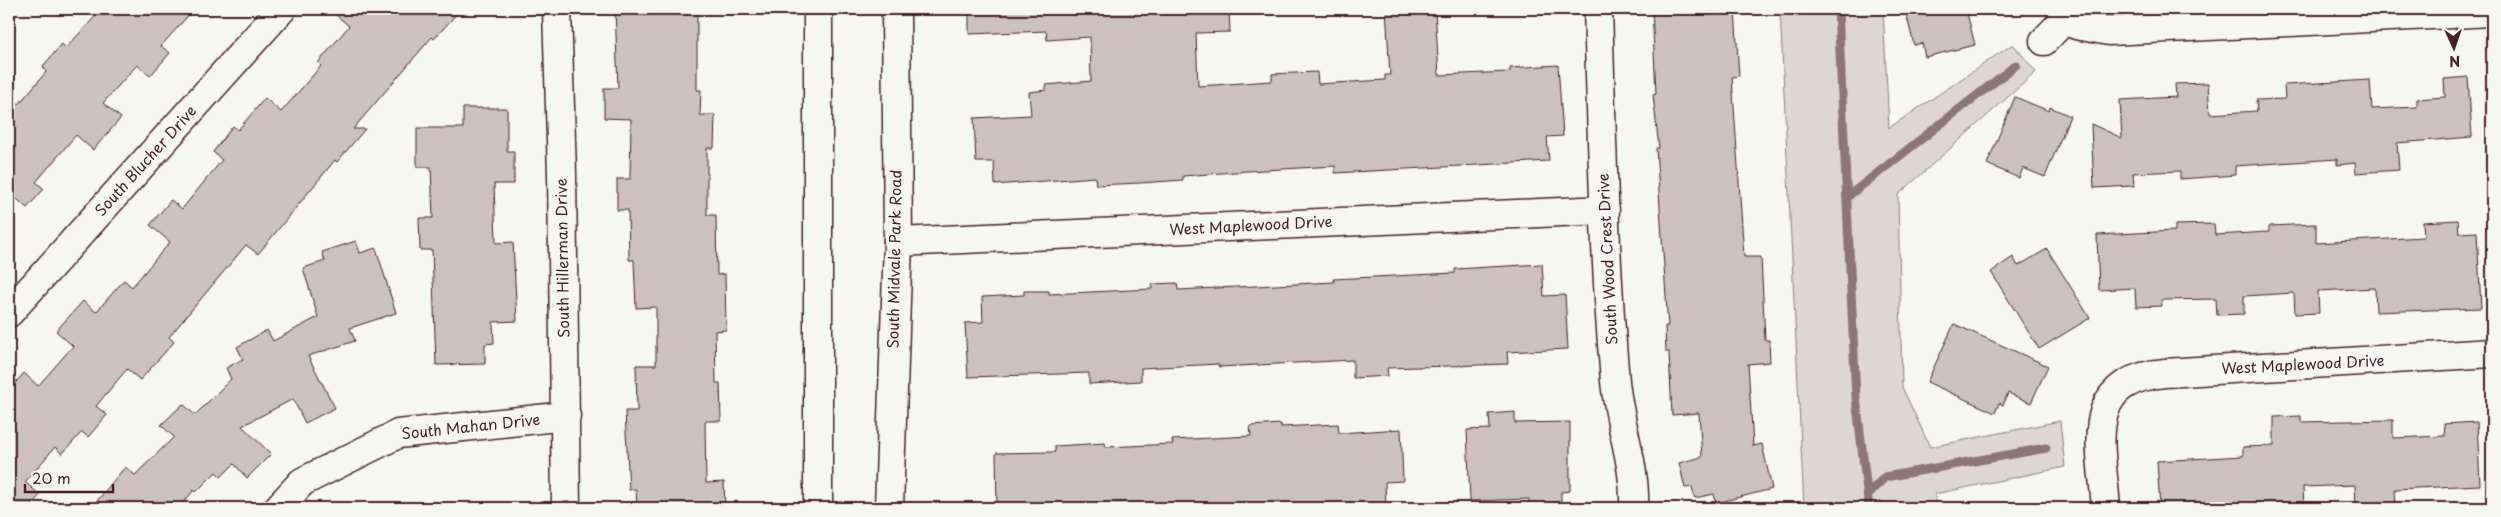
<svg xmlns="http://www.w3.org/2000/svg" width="2501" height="517" font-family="'Playpen Sans',sans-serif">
  <rect width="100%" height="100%" fill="#f6f6f2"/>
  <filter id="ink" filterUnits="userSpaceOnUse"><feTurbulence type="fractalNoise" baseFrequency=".02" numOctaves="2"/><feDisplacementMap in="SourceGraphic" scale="10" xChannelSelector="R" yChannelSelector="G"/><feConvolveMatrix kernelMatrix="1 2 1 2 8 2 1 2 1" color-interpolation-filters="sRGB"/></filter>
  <g filter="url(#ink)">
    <polygon fill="#ddd6d5" stroke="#947a80" points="1780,9 1883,9 1889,128 2013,44 2036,72 1898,195 1902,387 1930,447 2060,421 2065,467 1935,494 1936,508 1804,508"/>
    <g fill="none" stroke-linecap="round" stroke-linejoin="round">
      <g stroke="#8e747a" stroke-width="9">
        <polyline points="1838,9 1856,398 1869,508"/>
        <polyline points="1847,197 2016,65"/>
        <polyline points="1868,494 1885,477 2046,448"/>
      </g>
    </g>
    <g fill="#ccc1c0" stroke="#4a1f2b">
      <polygon points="102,9 194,9 161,46 170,53 150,76 137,65 103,103 121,118 93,150 76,135 36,182 44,189 27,208 9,192 9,96 19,104 46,72 43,66 62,44 66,48"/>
      <polygon points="329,9 461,9 434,39 432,37 353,129 365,129 337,162 335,160 258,254 246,245 169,337 174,342 140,380 127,369 96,406 107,415 88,437 82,432 62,454 55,447 25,482 40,495 29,508 9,508 9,390 24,373 38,386 73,346 56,331 83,301 96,312 124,280 132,287 170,242 150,225 171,200 182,209 222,160 213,152 233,126 238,130 265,98 281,112 321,66 318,63 349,26"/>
      <polygon points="615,9 697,9 697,90 701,90 700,115 715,115 714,148 707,148 707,215 716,215 717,275 725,274 726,330 715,331 716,383 720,383 721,421 705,421 706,483 724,482 725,508 637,508 636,489 629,490 625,411 637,411 636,365 656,365 656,307 636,308 634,260 629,260 628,210 617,210 617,179 630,179 631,119 604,118 604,88 618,88"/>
      <polygon points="969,9 1229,9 1230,32 1196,33 1198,86 1272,81 1272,74 1317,72 1318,84 1385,80 1385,75 1390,75 1386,9 1435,9 1439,75 1510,72 1510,68 1558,65 1563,136 1547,137 1549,161 1335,173 1335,166 1247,171 1183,176 1183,180 1140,183 1096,185 1095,177 995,185 994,162 976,162 974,118 1031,115 1029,92 1046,90 1046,85 1091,81 1090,37 1047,40 1046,31 969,34"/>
      <polygon points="1652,9 1735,9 1739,76 1732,77 1744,257 1761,257 1765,340 1769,340 1770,362 1748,364 1753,446 1762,444 1772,489 1716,503 1714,494 1695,498 1692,487 1685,488 1679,463 1702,457 1699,413 1672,415 1669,352 1666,352 1665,326 1668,326 1656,148 1659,148 1653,95 1656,94"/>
      <polygon points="1905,9 1966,9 1975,45 1925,57 1922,43 1914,45"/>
      <polygon points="2468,77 2472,137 2397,143 2399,170 2356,173 2355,163 2337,165 2337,159 2235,166 2235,175 2180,179 2180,171 2133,173 2134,186 2094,188 2091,124 2122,138 2120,100 2176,97 2175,84 2208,83 2210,114 2257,111 2256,100 2285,99 2284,85 2370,80 2372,109 2417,107 2417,99 2445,97 2444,79"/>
      <polygon points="2015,97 2049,111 2050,107 2070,116 2045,177 2023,168 2019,178 1987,164"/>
      <polygon points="463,108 507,108 507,151 514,151 514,184 494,184 496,243 513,242 517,321 493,322 494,343 485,344 485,364 436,365 432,250 420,250 419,218 433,218 431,167 417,167 417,128 463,128"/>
      <polygon points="2458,220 2459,233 2477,232 2481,308 2376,312 2375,288 2318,291 2319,313 2295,314 2294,293 2244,296 2244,314 2217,315 2216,299 2161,300 2162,306 2136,307 2135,288 2099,290 2097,235 2175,231 2175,225 2214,224 2215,235 2269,232 2269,226 2316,224 2316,243 2424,237 2423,222"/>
      <polygon points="356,241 360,253 376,248 396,313 350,328 355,341 308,356 335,408 305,423 293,399 242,426 271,454 247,478 234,464 221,477 216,472 196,492 194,490 179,508 91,508 125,467 135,475 174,437 161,425 183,404 195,415 231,379 226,368 243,359 237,347 267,330 273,341 318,317 303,268 325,261 322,252"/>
      <polygon points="2047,249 2090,318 2039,349 1991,272 2013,257 2018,266"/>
      <polygon points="1542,264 1544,296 1565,295 1568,349 1507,352 1508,364 1387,368 1388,376 1353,378 1353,360 1219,367 1218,364 1141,368 1141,381 1089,384 1089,373 968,377 965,323 983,322 982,297 1024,295 1024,291 1049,291 1049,294 1152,289 1152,284 1177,283 1178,290 1334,282 1333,279 1455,273 1455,269"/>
      <polygon points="1954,324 2048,366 2031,403 2008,393 2003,405 1999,403 1995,413 1927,382"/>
      <polygon points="1515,412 1515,423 1570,422 1570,491 1561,492 1561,507 1530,508 1529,499 1470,501 1467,430 1490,429 1489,414"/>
      <polygon points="2301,416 2301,422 2393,420 2393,438 2445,436 2444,424 2477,422 2480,485 2395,489 2396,508 2356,508 2355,485 2303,487 2304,508 2160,508 2157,461 2243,456 2243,447 2274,446 2274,417"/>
      <polygon points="1281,424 1281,427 1338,424 1339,433 1401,429 1403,481 1385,482 1386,508 997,507 996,453 1055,452 1055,446 1105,443 1106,447 1173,444 1172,440 1251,436 1250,426"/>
    </g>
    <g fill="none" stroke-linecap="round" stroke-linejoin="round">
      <g stroke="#4a1f2b" stroke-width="31">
        <g id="minor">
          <polyline points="557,9 562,174 566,508"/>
          <path d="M 1598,9 C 1602,133 1604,257 1615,381 C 1619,424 1636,465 1634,508"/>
          <polyline points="2062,9 2076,25 2109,31 2492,12"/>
          <polyline points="2044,41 2067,17"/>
          <polyline points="898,242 1605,210"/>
          <polyline points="9,313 282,9"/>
          <polyline points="278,508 302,482 398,434 566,416"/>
          <path d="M 2106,508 C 2102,448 2080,380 2165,373 L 2492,353"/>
        </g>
      </g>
      <g stroke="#4a1f2b" stroke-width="31">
        <g id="major">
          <polyline points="818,9 818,508"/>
          <polyline points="889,508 898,242 896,9"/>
        </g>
      </g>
      <use href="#minor" stroke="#f6f6f2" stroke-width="28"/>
      <use href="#major" stroke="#f6f6f2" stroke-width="28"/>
    </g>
  </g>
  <g text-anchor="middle" stroke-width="5" stroke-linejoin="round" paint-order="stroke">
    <g font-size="15" fill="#4a1f2b" stroke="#f6f6f2">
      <text transform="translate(146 161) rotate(-48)" y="5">South Blucher Drive</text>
      <text transform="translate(1251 226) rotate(-3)" y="5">West Maplewood Drive</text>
      <text transform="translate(563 258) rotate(-91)" y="5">South Hillerman Drive</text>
      <text transform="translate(895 259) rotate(-89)" y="5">South Midvale Park Road</text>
      <text transform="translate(1608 259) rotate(-93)" y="5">South Wood Crest Drive</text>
      <text transform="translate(2303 365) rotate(-3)" y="5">West Maplewood Drive</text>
      <text transform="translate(471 427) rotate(-6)" y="5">South Mahan Drive</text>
    </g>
  </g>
  <rect width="2501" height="517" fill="none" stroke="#f6f6f2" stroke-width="30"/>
  <rect x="15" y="15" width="2471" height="487" fill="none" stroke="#4a1f2b" stroke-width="2" filter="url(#ink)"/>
  <g transform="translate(2454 48) rotate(177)" stroke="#f6f6f2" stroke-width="4" paint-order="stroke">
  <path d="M0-4L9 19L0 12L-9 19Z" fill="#4a1f2b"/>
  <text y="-8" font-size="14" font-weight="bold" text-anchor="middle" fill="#4a1f2b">N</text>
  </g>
  <path d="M25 484v8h88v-8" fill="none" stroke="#4a1f2b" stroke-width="2.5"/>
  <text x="32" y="484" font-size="15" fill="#4a1f2b" stroke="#f6f6f2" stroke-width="4" paint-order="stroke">20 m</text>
</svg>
